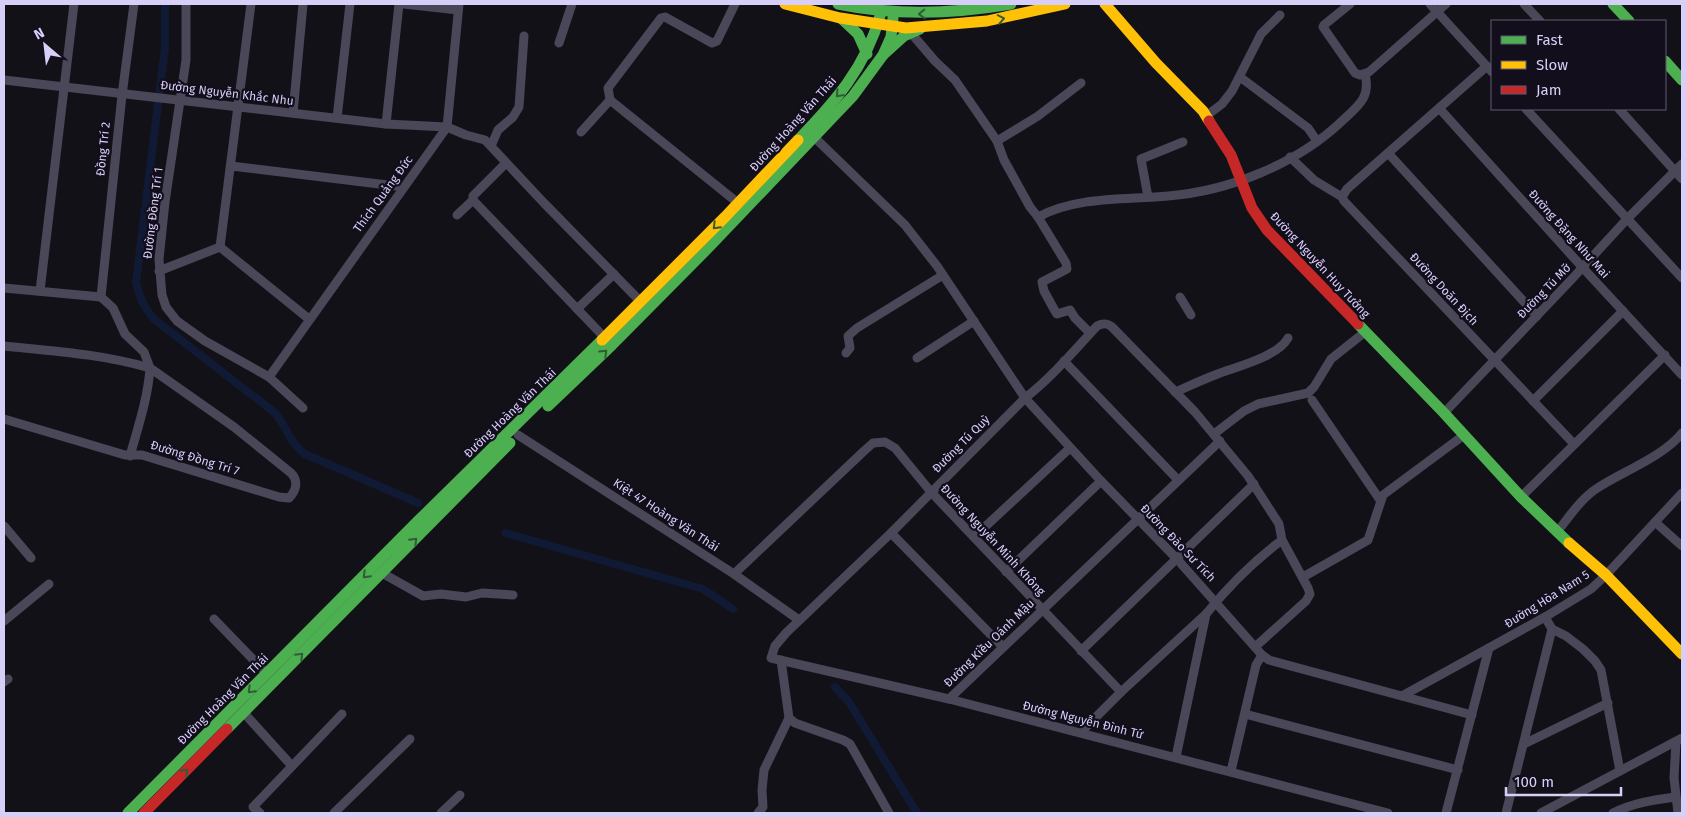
<svg xmlns="http://www.w3.org/2000/svg" width="1686" height="817" font-family="'Fira Sans',sans-serif">
  <rect width="100%" height="100%" fill="#131118"/>
  <g fill="none" stroke-linecap="round" stroke-linejoin="round">
    <g stroke="#111a35" stroke-width="8">
      <path d="M 165,4 L 165,48 L 136,282 C 139,297 144,308 154,319 L 275,413 C 286,426 290,443 305,454 L 418,503"/>
      <polyline points="506,533 703,589 733,609"/>
      <polyline points="835,687 849,702 917,813"/>
    </g>
    <g stroke="#494758" stroke-width="9">
      <polyline points="186,4 186,60 165,202 159,259 162,295 166,307 177,321 205,341 269,377 303,408"/>
      <polyline points="404,4 458,10"/>
      <polyline points="1350,4 1324,25 1323,27 1355,73 1360,75 1369,72 1446,4"/>
      <polyline points="1430,4 1492,72"/>
      <polyline points="1524,4 1540,21"/>
      <polyline points="911,33 935,61 955,80 997,141 1004,160 1030,207 1038,217 1066,263 1067,269 1042,282 1044,291 1055,311 1057,314 1070,310 1075,318 1090,333"/>
      <polyline points="559,43 572,4"/>
      <polyline points="1240,77 1308,128 1317,141"/>
      <polyline points="4,80 386,124 447,127 466,135 485,140 544,203 641,302"/>
      <polyline points="610,100 608,88 661,18 665,17 712,43 717,41 735,4"/>
      <polyline points="610,100 738,203"/>
      <polyline points="1439,108 1583,268 1682,375"/>
      <polyline points="1526,109 1682,278"/>
      <polyline points="1619,109 1682,179"/>
      <polyline points="293,113 303,4"/>
      <polyline points="1206,116 1222,104 1232,91 1261,34 1280,15"/>
      <polyline points="337,118 350,4"/>
      <polyline points="386,124 399,4"/>
      <polyline points="581,132 610,100"/>
      <polyline points="814,137 905,225 937,266 1025,398 1101,481 1177,559 1262,655 1269,660 1472,715"/>
      <polyline points="997,141 1038,116 1081,83"/>
      <polyline points="491,146 498,130 513,117 519,107 524,36"/>
      <polyline points="1388,153 1537,316"/>
      <polyline points="1290,157 1314,180 1342,197 1344,201 1574,444"/>
      <polyline points="506,163 473,196 473,200 605,338"/>
      <polyline points="231,166 404,187"/>
      <polyline points="1148,197 1141,159 1183,142"/>
      <polyline points="1342,197 1347,189 1487,66"/>
      <polyline points="457,215 473,200"/>
      <path d="M 1038,217 C 1077,196 1125,200 1168,196 C 1229,191 1297,164 1342,121 C 1358,106 1371,98 1365,74"/>
      <polyline points="220,247 251,4"/>
      <polyline points="220,247 309,319"/>
      <polyline points="159,271 220,247"/>
      <polyline points="4,288 101,297"/>
      <polyline points="40,291 74,4"/>
      <polyline points="101,297 122,95 134,4"/>
      <polyline points="1180,297 1191,315"/>
      <polyline points="577,309 614,274"/>
      <path d="M 4,346 C 53,351 102,354 150,368"/>
      <polyline points="846,353 850,348 848,336 857,328 943,275"/>
      <polyline points="917,358 974,321"/>
      <polyline points="1064,361 1178,480"/>
      <polyline points="269,377 447,127 459,4"/>
      <path d="M 1175,392 C 1189,386 1202,380 1215,375 C 1235,367 1278,357 1288,338"/>
      <polyline points="1312,400 1380,500"/>
      <polyline points="1533,401 1623,311"/>
      <polyline points="1444,413 1571,280 1627,219 1682,164"/>
      <path d="M 4,419 L 125,455 L 142,455 L 279,497 L 289,498 C 296,491 299,481 291,473 L 234,427 L 150,368 L 144,352 L 125,334 L 113,308 L 101,297"/>
      <polyline points="1214,434 1244,411 1258,404 1308,393 1314,387 1331,359 1365,332"/>
      <polyline points="518,435 734,574 799,620"/>
      <path d="M 130,456 C 138,427 148,398 150,368"/>
      <polyline points="1521,497 1665,355"/>
      <polyline points="1655,522 1682,546"/>
      <polyline points="4,526 31,558"/>
      <path d="M 1557,532 C 1570,516 1581,498 1599,487 C 1624,471 1664,456 1682,433"/>
      <polyline points="891,533 1003,647"/>
      <polyline points="974,537 1070,448"/>
      <polyline points="1006,572 1101,481"/>
      <polyline points="382,573 423,596 441,594 466,597 482,593 513,595"/>
      <polyline points="734,574 864,451 873,443 885,442 895,448 931,492 1121,692"/>
      <polyline points="1303,577 1368,540 1383,495 1464,435"/>
      <polyline points="1545,617 1552,629 1566,636 1583,649 1595,661 1601,670 1620,771"/>
      <polyline points="214,619 267,674"/>
      <polyline points="4,621 49,584"/>
      <path d="M 1255,647 L 1306,601 L 1310,594 L 1308,588 L 1282,540 L 1279,524 L 1248,476 L 1195,412 L 1112,327 C 1107,323 1103,323 1097,326 C 1074,351 1051,378 1025,398 L 891,533 L 786,633 L 775,646 L 771,658 L 949,699 L 1388,813"/>
      <polyline points="1081,651 1254,484"/>
      <polyline points="781,660 789,718 795,723 843,740 850,744 889,813"/>
      <polyline points="4,682 8,679"/>
      <polyline points="1402,696 1545,617 1591,589 1606,575 1682,493"/>
      <polyline points="949,699 1220,441"/>
      <polyline points="244,713 292,766"/>
      <polyline points="1245,714 1458,770"/>
      <path d="M 1081,732 L 1121,692 L 1206,614 C 1228,587 1254,561 1282,540"/>
      <polyline points="1676,742 1674,778 1678,813"/>
      <polyline points="1524,744 1608,703"/>
      <polyline points="1176,757 1206,614"/>
      <polyline points="1231,771 1256,665 1262,655"/>
      <polyline points="260,813 253,807 342,714"/>
      <polyline points="334,813 410,739"/>
      <polyline points="441,813 460,795"/>
      <polyline points="758,813 763,807 762,790 764,770 789,718"/>
      <polyline points="1446,813 1489,648"/>
      <polyline points="1506,813 1552,629"/>
      <polyline points="1541,813 1682,738"/>
      <path d="M 1613,813 C 1633,803 1653,800 1675,797"/>
    </g>
    <g stroke="#4caf50" stroke-width="11">
      <path d="M 838,4 C 896,16 953,14 1011,4"/>
      <polyline points="1613,4 1629,21"/>
      <polyline points="842,19 858,34 867,54"/>
      <polyline points="883,55 904,36 920,29"/>
      <polyline points="1665,61 1682,80"/>
      <path d="M 798,140 C 835,102 865,68 880,16"/>
      <polyline points="1358,324 1444,413 1521,497 1569,543"/>
      <polyline points="548,406 612,345 711,245 853,96 883,55 891,37 893,18"/>
      <polyline points="227,729 510,443"/>
      <polyline points="128,813 418,521 602,340"/>
    </g>
    <g stroke="#ffc107" stroke-width="11">
      <polyline points="785,4 840,18 906,28 987,21 1065,4"/>
      <polyline points="1105,4 1156,63 1203,111 1209,121"/>
      <polyline points="602,340 725,217 798,140"/>
      <polyline points="1569,543 1606,575 1682,654"/>
    </g>
    <g stroke="#c62828" stroke-width="11">
      <polyline points="1209,121 1231,155 1252,208 1267,230 1358,324"/>
      <polyline points="144,813 227,729"/>
    </g>
  </g>
  <defs><path id="oneway-chevron" d="M-2-3.5L2.5 0L-2 3.5" fill="none" stroke-width="1.6" stroke-linecap="round" stroke-linejoin="round" transform="scale(1.25)"/></defs>
  <g stroke="#2f5e36">
    <use href="#oneway-chevron" transform="translate(922 14) rotate(178)"/>
    <use href="#oneway-chevron" transform="translate(1001 19) rotate(-11)"/>
    <use href="#oneway-chevron" transform="translate(839 94) rotate(132)"/>
    <use href="#oneway-chevron" transform="translate(716 226) rotate(135)"/>
    <use href="#oneway-chevron" transform="translate(604 353) rotate(-44)"/>
    <use href="#oneway-chevron" transform="translate(414 541) rotate(-45)"/>
    <use href="#oneway-chevron" transform="translate(366 575) rotate(135)"/>
    <use href="#oneway-chevron" transform="translate(300 656) rotate(-45)"/>
    <use href="#oneway-chevron" transform="translate(251 690) rotate(135)"/>
    <use href="#oneway-chevron" transform="translate(185 772) rotate(-45)"/>
  </g>
  <g text-anchor="middle" stroke-width="4.5" stroke-linejoin="round" paint-order="stroke">
    <g font-size="12" fill="#d8cff8" stroke="#120e1b">
      <text transform="translate(227 93) rotate(7)" y="4">Đường Nguyễn Khắc Nhu</text>
      <text transform="translate(793 124) rotate(-48)" y="4">Đường Hoàng Văn Thái</text>
      <text transform="translate(103 149) rotate(-84)" y="4">Đồng Trí 2</text>
      <text transform="translate(383 194) rotate(-54)" y="4">Thích Quảng Đức</text>
      <text transform="translate(153 213) rotate(-83)" y="4">Đường Đồng Trí 1</text>
      <text transform="translate(1569 234) rotate(48)" y="4">Đường Đặng Như Mai</text>
      <text transform="translate(1320 265) rotate(47)" y="4">Đường Nguyễn Huy Tưởng</text>
      <text transform="translate(1444 289) rotate(47)" y="4">Đường Doãn Địch</text>
      <text transform="translate(1544 291) rotate(-46)" y="4">Đường Tú Mỡ</text>
      <text transform="translate(510 413) rotate(-44)" y="4">Đường Hoàng Văn Thái</text>
      <text transform="translate(961 444) rotate(-45)" y="4">Đường Tú Quỳ</text>
      <text transform="translate(195 458) rotate(17)" y="4">Đường Đồng Trí 7</text>
      <text transform="translate(666 515) rotate(33)" y="4">Kiệt 47 Hoàng Văn Thái</text>
      <text transform="translate(993 540) rotate(47)" y="4">Đường Nguyễn Minh Không</text>
      <text transform="translate(1178 543) rotate(46)" y="4">Đường Đào Sư Tích</text>
      <text transform="translate(1547 599) rotate(-32)" y="4">Đường Hòa Nam 5</text>
      <text transform="translate(989 643) rotate(-44)" y="4">Đường Kiều Oánh Mậu</text>
      <text transform="translate(223 699) rotate(-45)" y="4">Đường Hoàng Văn Thái</text>
      <text transform="translate(1083 720) rotate(14)" y="4">Đường Nguyễn Đình Tứ</text>
    </g>
  </g>
  <rect width="1686" height="817" fill="none" stroke="#d8cff8" stroke-width="10"/>
  <rect x="1491" y="20" width="175" height="90" fill="#120e1b" stroke="#615b73"/>
  <rect x="1501" y="36" width="25" height="8" fill="#4caf50" stroke="#615b73"/>
  <text x="1536" y="45" font-size="15" fill="#d8cff8">Fast</text>
  <rect x="1501" y="61" width="25" height="8" fill="#ffc107" stroke="#615b73"/>
  <text x="1536" y="70" font-size="15" fill="#d8cff8">Slow</text>
  <rect x="1501" y="86" width="25" height="8" fill="#c62828" stroke="#615b73"/>
  <text x="1536" y="95" font-size="15" fill="#d8cff8">Jam</text>
  <g transform="translate(45 45) rotate(332)" stroke="#120e1b" stroke-width="4" paint-order="stroke">
  <path d="M0-4L9 19L0 12L-9 19Z" fill="#d8cff8"/>
  <text y="-8" font-size="14" font-weight="bold" text-anchor="middle" fill="#d8cff8">N</text>
  </g>
  <path d="M1506 787v8h115v-8" fill="none" stroke="#d8cff8" stroke-width="2.5"/>
  <text x="1514" y="787" font-size="15" fill="#d8cff8" stroke="#120e1b" stroke-width="4" paint-order="stroke">100 m</text>
</svg>
